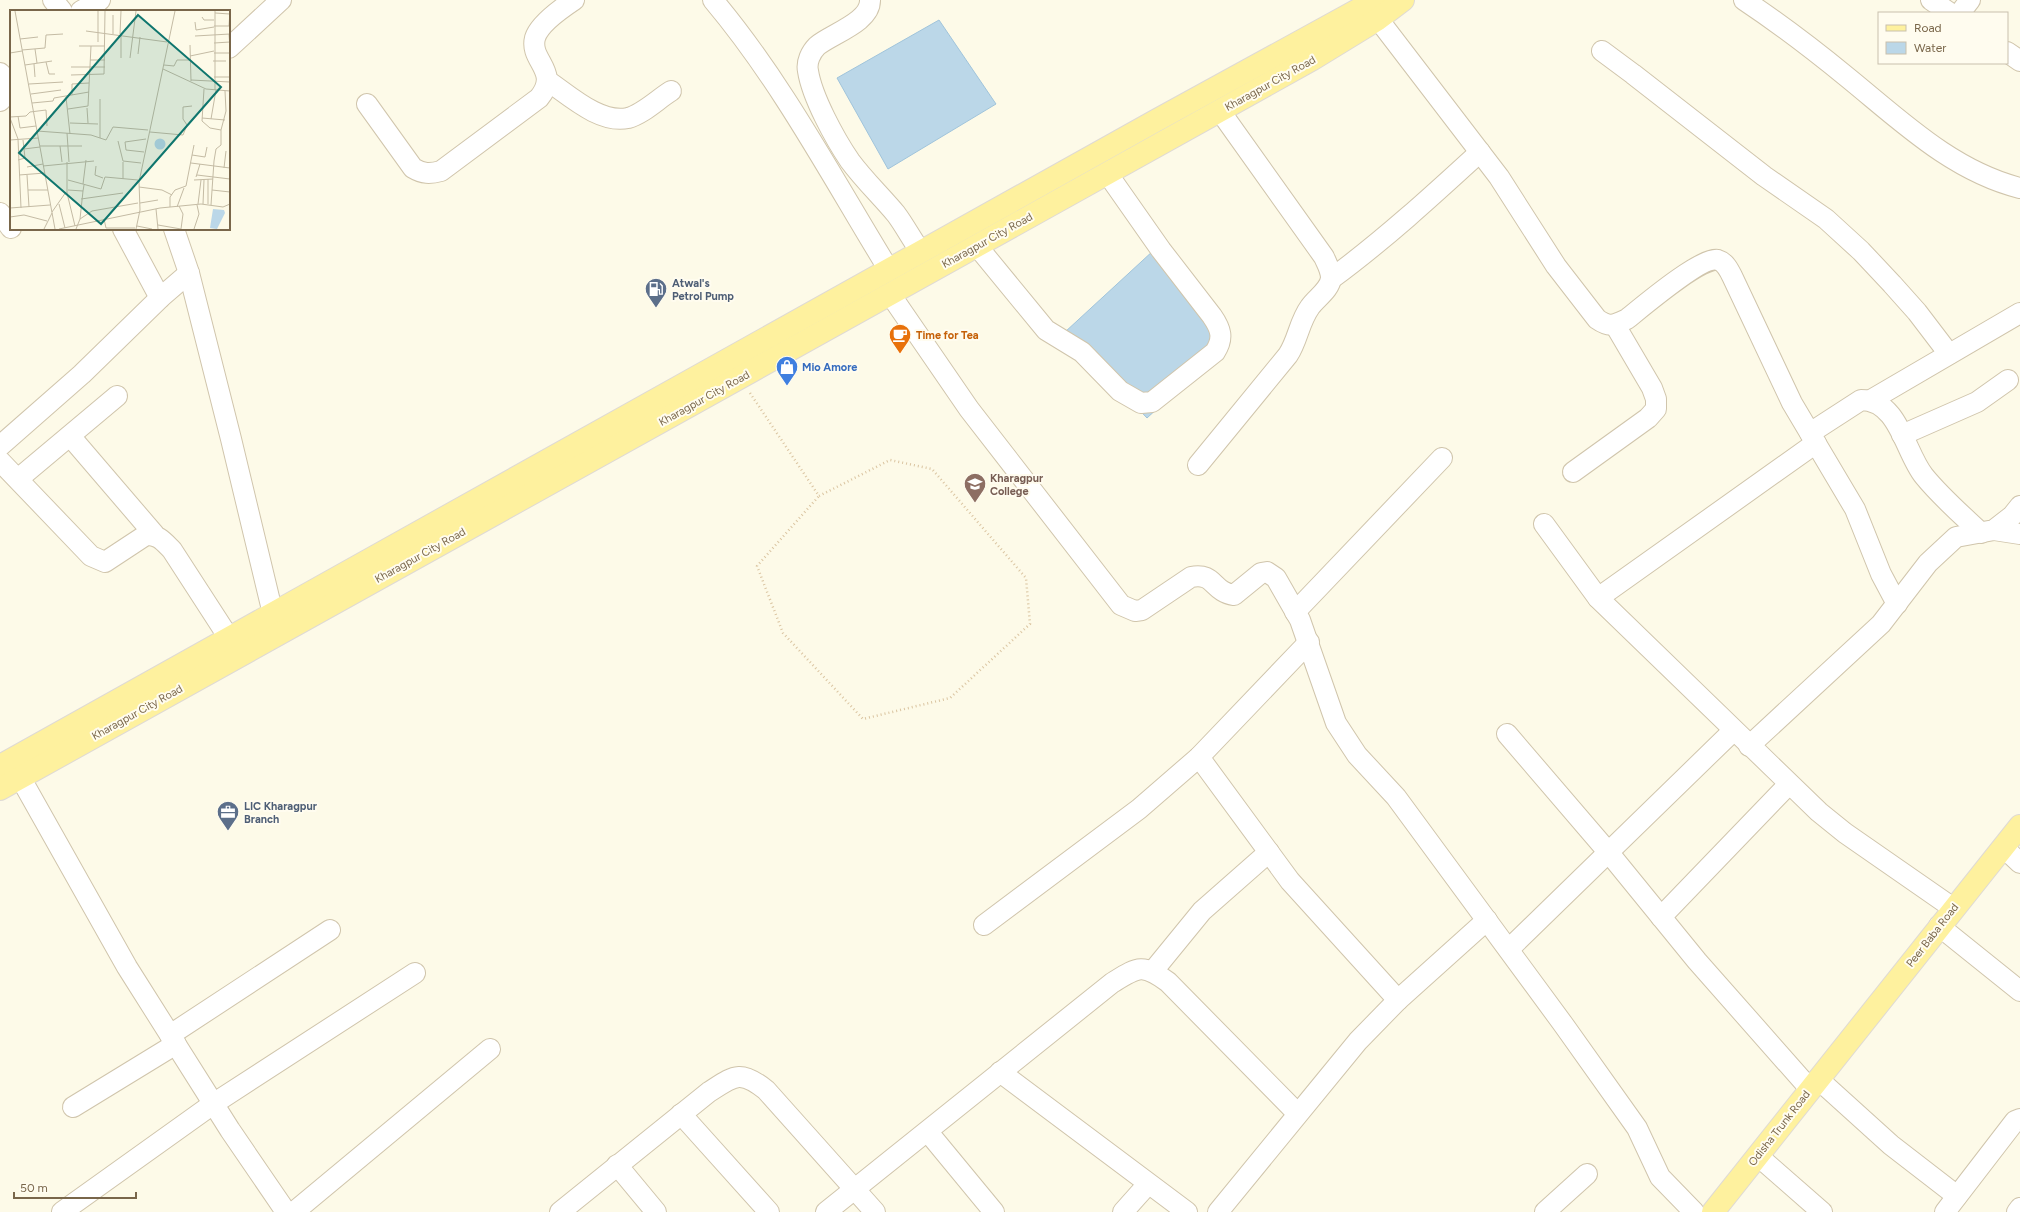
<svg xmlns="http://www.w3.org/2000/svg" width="2020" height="1212" font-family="Figtree,sans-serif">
  <rect width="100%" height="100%" fill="#fdfae8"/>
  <g fill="#bbd7e8" stroke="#a0c4db">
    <polygon points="939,20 996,104 888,169 837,78"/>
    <polygon points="1154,250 1230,342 1147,418 1065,332"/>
  </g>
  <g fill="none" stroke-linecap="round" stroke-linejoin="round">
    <g stroke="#d0c5ac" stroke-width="22">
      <g id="minor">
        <polyline points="53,0 62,11"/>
        <path d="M 713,0 C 782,82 833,179 889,270"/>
        <path d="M 870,0 C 871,22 831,34 817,46 C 811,52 806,62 808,71 C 812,97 835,139 850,161 C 864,180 881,196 896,214 C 905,226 912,240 921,252"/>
        <path d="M 1744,0 C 1780,24 1814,50 1847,77 C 1900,120 1952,171 2020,188"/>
        <polyline points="1931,0 1950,13"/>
        <polyline points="81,11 100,0"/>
        <polyline points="1960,13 1970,0"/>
        <path d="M 1378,19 L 1499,177 L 1556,266 L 1597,319 C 1610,328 1614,325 1627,319 C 1642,307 1702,256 1718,260 C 1725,262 1729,270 1732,276 L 1792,403 L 1855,509 L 1881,574 L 1897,604"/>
        <polyline points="229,48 281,0"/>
        <polyline points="1602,51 1633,74 1764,176 1826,219 1861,251 1892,284 1917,312 1949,354"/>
        <polyline points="2007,52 2020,61"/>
        <polyline points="0,73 11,84"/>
        <path d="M 548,81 C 570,96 600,124 628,118 C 643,114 658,99 671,91"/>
        <polyline points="0,101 11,89"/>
        <path d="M 367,104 L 413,168 C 423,174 430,174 441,171 L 539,98 C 561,71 529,61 535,38 C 539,24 562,8 574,0"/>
        <polyline points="0,213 11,228"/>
        <polyline points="123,229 160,298"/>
        <polyline points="174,229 189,273 231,439 273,614"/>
        <path d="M 977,246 L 1046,330 L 1082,352 L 1120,391 L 1141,403 L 1152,402 L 1215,352 C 1224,338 1221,329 1212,316 L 1161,250 L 1107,173"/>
        <path d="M 1331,279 C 1384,240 1432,196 1480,152"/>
        <path d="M 890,294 L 969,409 L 1121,605 L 1135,611 L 1142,610 L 1191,577 C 1215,572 1212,592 1234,595 L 1261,573 L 1267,572 L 1276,578 L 1300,620 L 1336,723 L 1357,755 L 1396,797 L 1563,1024 L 1637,1128 L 1660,1177 L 1694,1212"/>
        <polyline points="1871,400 2020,313"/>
        <path d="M 1810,433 L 1861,400 C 1899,400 1905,453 1924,476 C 1941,497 1962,515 1981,533"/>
        <polyline points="1902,435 1977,402 2008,380"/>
        <polyline points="70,436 154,534"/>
        <polyline points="0,446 82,374 160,298 189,273"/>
        <path d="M 0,461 L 91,556 L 105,562 L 146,535 C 158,534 164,542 172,550 L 229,638"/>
        <path d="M 1198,465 L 1288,355 C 1298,340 1299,322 1310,307 C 1316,298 1330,290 1331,278 C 1331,270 1327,264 1324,257 L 1220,111"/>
        <polyline points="1573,472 1648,418 1656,409 1656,399 1652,388 1615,325"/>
        <polyline points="18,479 117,396"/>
        <polyline points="1544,524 1598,598 1819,812 1845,833 1953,908"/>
        <polyline points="1994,530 2020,534"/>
        <polyline points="1598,598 1816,443"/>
        <polyline points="1295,612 1442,458"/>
        <polyline points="1507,734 1609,853 1697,961 1810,1089"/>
        <polyline points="1749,746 1881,624 1928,563 1956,537 1994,530 2012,516 2020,506"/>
        <polyline points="1199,757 1290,881 1398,1000"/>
        <polyline points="20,777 127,967 230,1130 286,1212"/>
        <polyline points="2003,847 2020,863"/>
        <polyline points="1661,917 1789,784"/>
        <polyline points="984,925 1139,809 1199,757 1309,642"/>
        <polyline points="1939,926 2020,991"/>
        <polyline points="1509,949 1733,731"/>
        <polyline points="1153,971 1202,911 1269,852"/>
        <polyline points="170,1035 330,930"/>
        <polyline points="1000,1072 1187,1212"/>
        <polyline points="1818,1079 1891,1145 1957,1196"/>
        <polyline points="73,1107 176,1044"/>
        <polyline points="681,1114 769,1212"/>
        <polyline points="928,1132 994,1212"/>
        <polyline points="1758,1156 1822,1212"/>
        <polyline points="617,1165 656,1212"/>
        <polyline points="62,1212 213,1104 415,973"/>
        <polyline points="294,1212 490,1049"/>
        <path d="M 560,1212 L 709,1092 C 734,1076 740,1069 766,1090 L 875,1212"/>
        <path d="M 826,1212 L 1112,983 C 1138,967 1142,963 1168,982 L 1297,1113"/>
        <polyline points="1123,1212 1148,1184"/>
        <polyline points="1218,1212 1358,1041 1398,1000 1487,920"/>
        <polyline points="1545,1212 1587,1174"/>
        <polyline points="1945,1212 2015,1121 2020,1119"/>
        <polyline points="2017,1212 2020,1208"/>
      </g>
    </g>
    <g stroke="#dfdad4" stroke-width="24">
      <g id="major">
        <polyline points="0,766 1157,120 1376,0"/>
        <polyline points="0,789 1311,60 1378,19 1403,0"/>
        <polyline points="1713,1212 2020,826"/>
      </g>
    </g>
    <polyline stroke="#dac4a0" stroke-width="2.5" stroke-dasharray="1 3" stroke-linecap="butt" points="750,393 819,496 890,460 932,469 1026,578 1030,624 950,698 863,719 783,633 757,566 819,496"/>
    <use href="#minor" stroke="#fff" stroke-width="20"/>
    <use href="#major" stroke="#fef19e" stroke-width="22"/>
  </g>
  <defs>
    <g id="fuel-pin" transform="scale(1.15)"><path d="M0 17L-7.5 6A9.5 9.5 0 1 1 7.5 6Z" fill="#5c6f8a" stroke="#fffcef"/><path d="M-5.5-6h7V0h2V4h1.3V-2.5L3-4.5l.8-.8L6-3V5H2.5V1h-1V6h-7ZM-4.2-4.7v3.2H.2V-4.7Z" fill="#fff"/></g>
    <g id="cafe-pin" transform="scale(1.15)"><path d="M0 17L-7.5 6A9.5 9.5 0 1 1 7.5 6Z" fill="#e8710a" stroke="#fffcef"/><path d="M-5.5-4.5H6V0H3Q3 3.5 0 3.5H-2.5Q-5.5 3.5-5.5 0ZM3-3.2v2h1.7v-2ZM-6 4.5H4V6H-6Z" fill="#fff"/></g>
    <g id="shop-pin" transform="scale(1.15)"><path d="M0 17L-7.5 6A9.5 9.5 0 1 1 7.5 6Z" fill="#3f7fe0" stroke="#fffcef"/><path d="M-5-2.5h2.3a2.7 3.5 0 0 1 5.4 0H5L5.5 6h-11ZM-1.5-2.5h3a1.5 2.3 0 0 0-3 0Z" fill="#fff"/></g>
    <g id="university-pin" transform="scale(1.15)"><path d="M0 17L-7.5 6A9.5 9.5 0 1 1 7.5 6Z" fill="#8d6e63" stroke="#fffcef"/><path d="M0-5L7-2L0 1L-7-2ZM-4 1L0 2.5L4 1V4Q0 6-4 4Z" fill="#fff"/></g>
    <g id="office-pin" transform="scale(1.15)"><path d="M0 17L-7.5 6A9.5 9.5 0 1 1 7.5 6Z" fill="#5c6f8a" stroke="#fffcef"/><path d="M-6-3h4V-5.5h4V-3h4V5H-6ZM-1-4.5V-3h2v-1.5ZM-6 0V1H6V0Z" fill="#fff"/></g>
  </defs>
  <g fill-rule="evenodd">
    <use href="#fuel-pin" x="656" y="289"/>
    <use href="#cafe-pin" x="900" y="335"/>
    <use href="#shop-pin" x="787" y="367"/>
    <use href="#university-pin" x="975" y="484"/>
    <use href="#office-pin" x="228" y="812"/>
  </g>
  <g text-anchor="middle" stroke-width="4" stroke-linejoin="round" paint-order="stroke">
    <g font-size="11" fill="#79664a" stroke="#fffcef">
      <text transform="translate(1270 83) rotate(-29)" y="4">Kharagpur City Road</text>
      <text transform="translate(987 240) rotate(-29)" y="4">Kharagpur City Road</text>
      <text transform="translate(704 398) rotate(-29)" y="4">Kharagpur City Road</text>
      <text transform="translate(420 555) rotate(-29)" y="4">Kharagpur City Road</text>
      <text transform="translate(137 712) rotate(-29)" y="4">Kharagpur City Road</text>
      <text transform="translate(1932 935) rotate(-52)" y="4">Peer Baba Road</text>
      <text transform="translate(1779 1128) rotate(-52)" y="4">Odisha Trunk Road</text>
    </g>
    <g font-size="11" font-weight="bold" fill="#4e5e75" stroke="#fffcef" text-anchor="start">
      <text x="672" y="287">Atwal's<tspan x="672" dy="13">Petrol Pump</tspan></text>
      <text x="244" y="810">LIC Kharagpur<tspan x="244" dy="13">Branch</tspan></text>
    </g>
    <g font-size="11" font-weight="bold" fill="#c56008" stroke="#fffcef" text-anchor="start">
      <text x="916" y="339">Time for Tea</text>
    </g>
    <g font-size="11" font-weight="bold" fill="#366cbe" stroke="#fffcef" text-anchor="start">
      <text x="802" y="371">Mio Amore</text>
    </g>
    <g font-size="11" font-weight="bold" fill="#785e54" stroke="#fffcef" text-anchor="start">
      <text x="990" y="482">Kharagpur<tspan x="990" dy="13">College</tspan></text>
    </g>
  </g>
  <g transform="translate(10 10)">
    <rect width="220" height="220" fill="#fdfae8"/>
    <path d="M144.5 134a5.5 5.5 0 1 1 11 0a5.5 5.5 0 1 1-11 0ZM 203,199 L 214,200 L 215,203 L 207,219 L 200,218 Z" fill="#bbd7e8"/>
    <path fill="none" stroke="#c4bba4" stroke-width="1" d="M 5,1 L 45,219M 205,3 L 220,4M 103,5 L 103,24M 192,7 L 194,10 L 204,10M 185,12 L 186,20 L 204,17M 204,16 L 220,16M 219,16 L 220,1M 76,21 L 157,32M 110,24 L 111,1M 219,24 L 220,38M 185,26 L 220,24M 10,29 L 28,27M 88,32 L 88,1M 204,33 L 220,32M 180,35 L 181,71M 69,36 L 95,36M 25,39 L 27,53M 12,40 L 35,38 L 36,25 L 53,24M 0,43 L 12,41M 204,43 L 220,43M 128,44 L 130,27M 180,46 L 204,41M 111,48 L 111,25M 120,48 L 126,1M 80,50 L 95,50M 203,51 L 216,51M 36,52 L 39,64 L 45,64M 24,54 L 25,67M 15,55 L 42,51M 154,55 L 164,56 L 167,50 L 181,50M 61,57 L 95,57M 153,59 L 196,79 L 220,81M 61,65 L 94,64 L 95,1M 204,67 L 220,67M 181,70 L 220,72M 19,74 L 53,72M 194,79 L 192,111 L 200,118 L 211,120M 205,80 L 205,1M 21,84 L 51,80M 62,85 L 62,74 L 79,73M 56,87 L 60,124M 90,89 L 90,128M 22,93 L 43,91 L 44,88 L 79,82M 77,98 L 78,113M 58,99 L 78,96 L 81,36M 8,106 L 10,118 L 26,116M 0,107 L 16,106 L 20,102 L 36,100 L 37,116M 0,108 L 8,129 L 11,198M 192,108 L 215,110M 201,109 L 206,80M 60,113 L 88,114M 27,121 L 81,125 L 96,130 L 103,117 L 138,120M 140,122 L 173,125 L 177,115 L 173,109 L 173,97 L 182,96M 57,123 L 59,152M 0,130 L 28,128M 108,131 L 113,151 L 131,153M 30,136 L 72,136M 50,136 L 52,152M 14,139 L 30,137M 134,142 L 116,140 L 115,132 L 136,129M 182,145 L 195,147 L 197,137M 8,150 L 15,148 L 13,130M 57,152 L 57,183 L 65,216M 181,153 L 220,158M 33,156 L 84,151M 86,156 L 85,165 L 93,168M 17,157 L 33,154M 214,158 L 216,141M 9,165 L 35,163M 17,165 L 19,197M 187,165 L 220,169M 186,167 L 190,154M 113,169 L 113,152M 58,170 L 91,179 L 95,167 L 128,170M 184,170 L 203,169M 73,174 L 76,150M 129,177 L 152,180 L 162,185M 18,180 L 38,180M 58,180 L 73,181 L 74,175M 202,180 L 220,182M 71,189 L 113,183M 130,193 L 148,190M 49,194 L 55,218M 188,194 L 191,170M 193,194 L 194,170M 198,194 L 198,169M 201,195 L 204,151 L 206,139 L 211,135 L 211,120 L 216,101 L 215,81M 169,196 L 173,204 L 171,219M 160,197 L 160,187 L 165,180 L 176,176 L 184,135M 167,197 L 174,178M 0,198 L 40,195M 146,199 L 148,219M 42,202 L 56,182M 0,207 L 14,205 L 37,211M 70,209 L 73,181M 94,209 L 96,218 L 125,218M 148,215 L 171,219M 127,216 L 142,219M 34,219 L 42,203M 49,219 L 150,198 L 191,194 L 213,197 L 220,194M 66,219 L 70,209 L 82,201 L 128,193M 126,219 L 130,200 L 129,172 L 165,1M 184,219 L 189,204 L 187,195"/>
    <path fill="#0f766e" fill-opacity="0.15" stroke="#0f766e" stroke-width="2" d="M 128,5 L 211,77 L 91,214 L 9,143 Z"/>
    <rect width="220" height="220" fill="none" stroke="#79664a" stroke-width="2"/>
  </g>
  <rect x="1878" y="12" width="130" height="52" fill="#fffcef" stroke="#c9c0ad"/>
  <rect x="1886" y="25" width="20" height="6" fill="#fef19e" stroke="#c9c0ad"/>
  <text x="1914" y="32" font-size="12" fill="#79664a">Road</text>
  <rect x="1886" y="42" width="20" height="12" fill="#bbd7e8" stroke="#c9c0ad"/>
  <text x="1914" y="52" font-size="12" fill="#79664a">Water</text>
  <path d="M14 1192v6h122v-6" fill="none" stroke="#79664a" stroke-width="2"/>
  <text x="20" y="1192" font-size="12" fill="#79664a" stroke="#fffcef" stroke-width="3" paint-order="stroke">50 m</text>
</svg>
